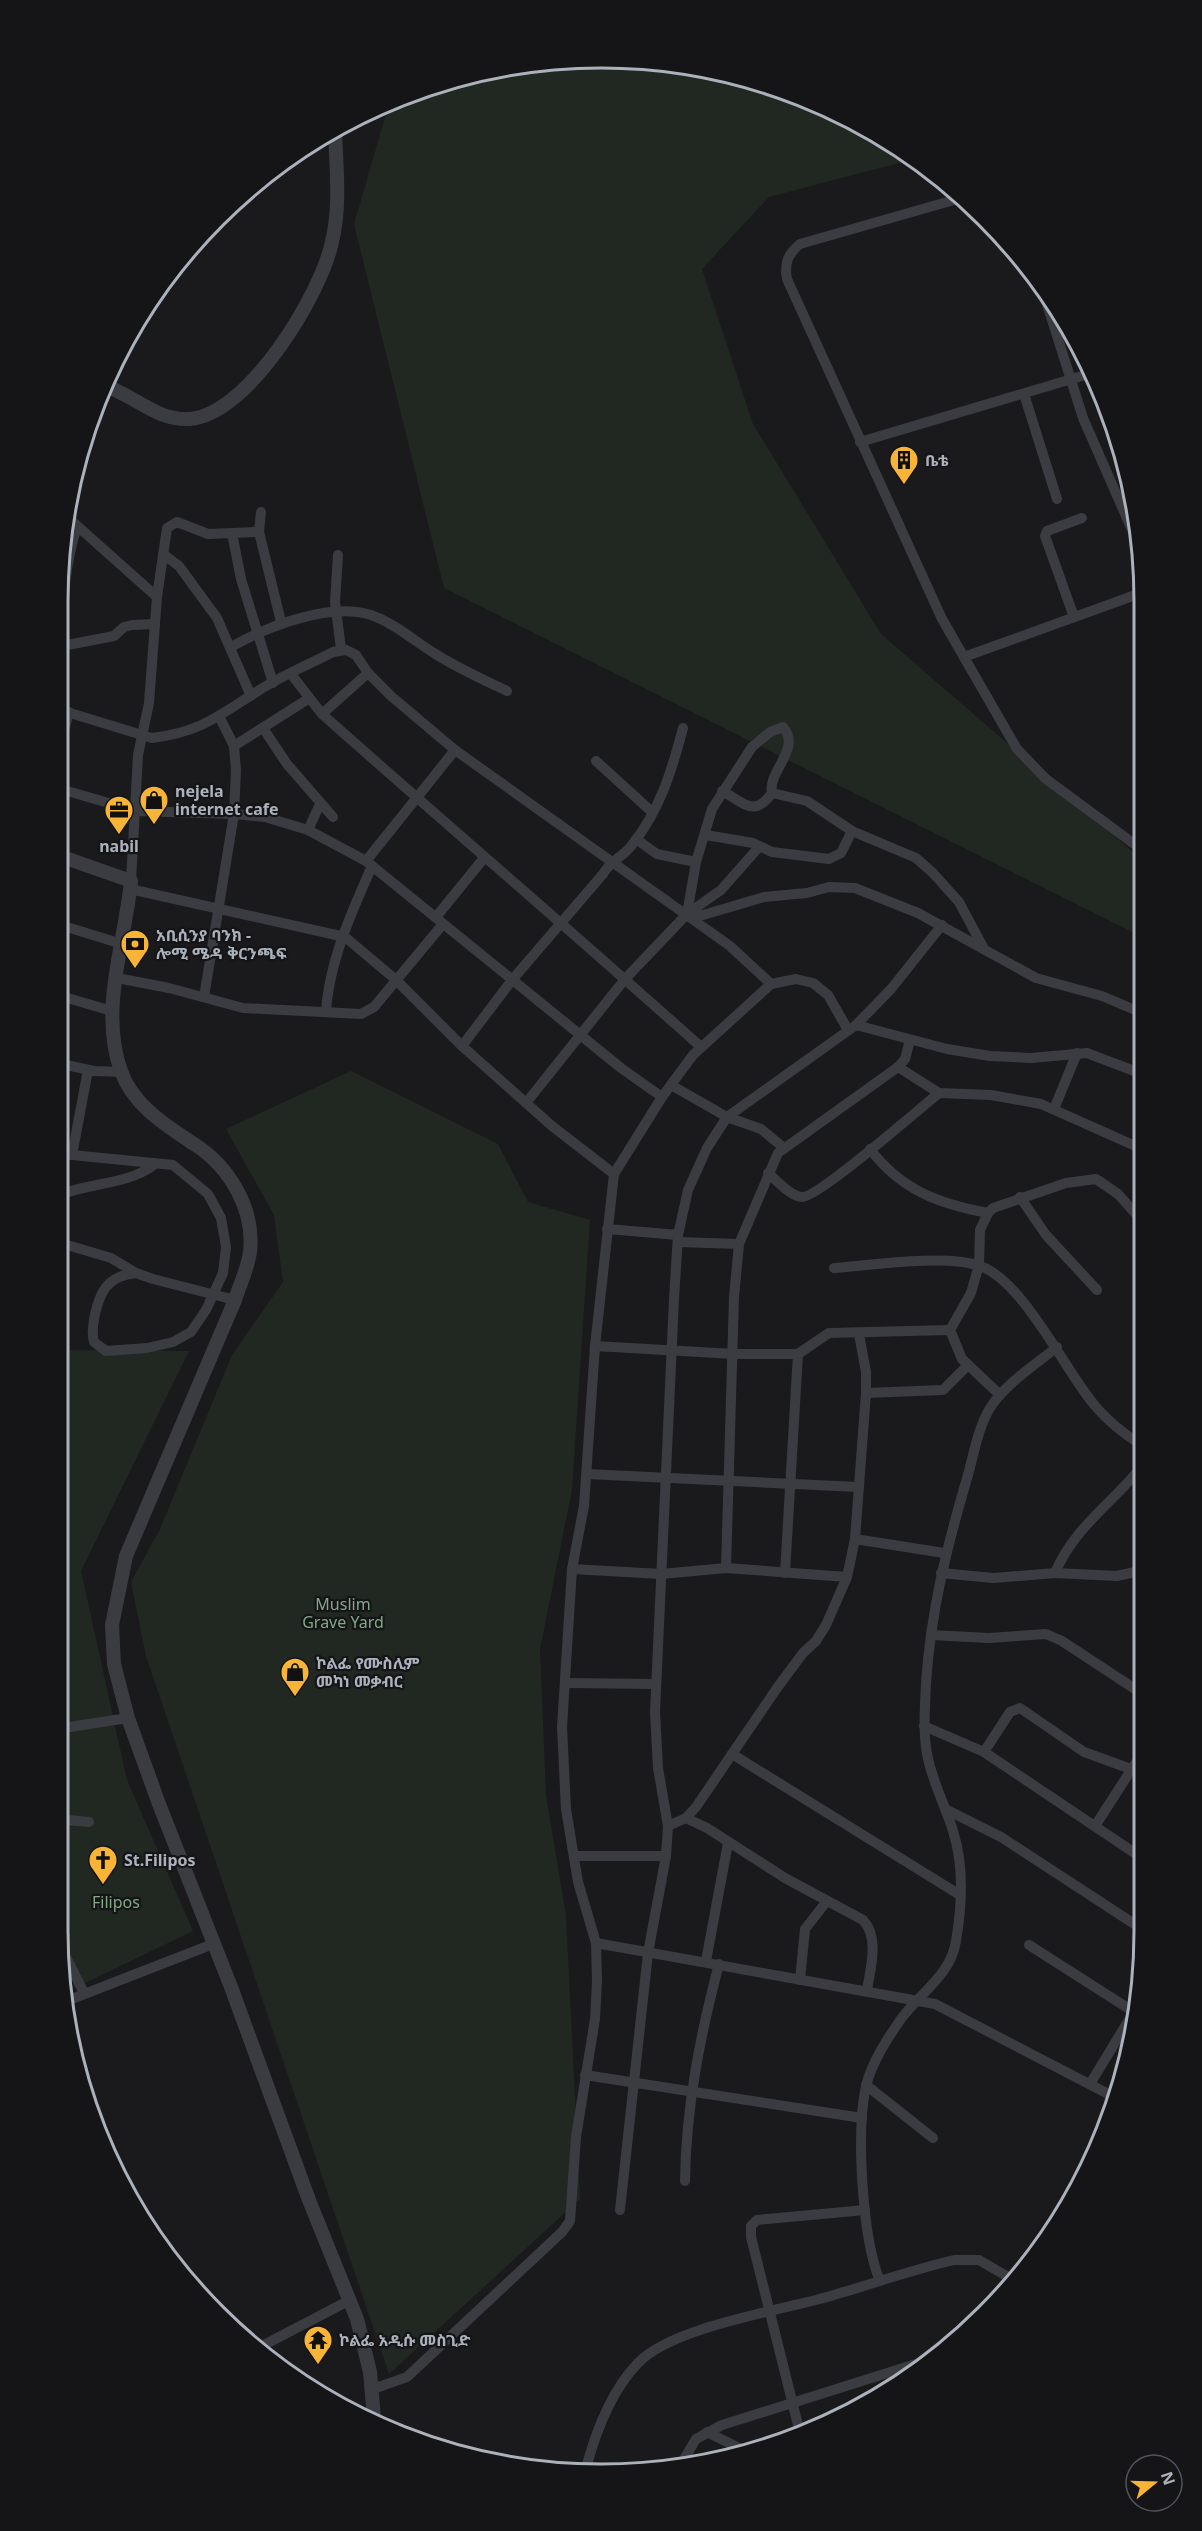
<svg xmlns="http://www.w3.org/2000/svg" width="1202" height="2531" font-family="'Noto Sans','Noto Sans Ethiopic',sans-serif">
  <rect width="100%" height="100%" fill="#1a1a1d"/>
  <g fill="#202821">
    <polygon points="601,57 707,67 809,98 914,159 769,197 702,269 753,424 881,634 1141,859 1142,937 444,588 354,224 390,100 495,68"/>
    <polygon points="351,1071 498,1144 528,1202 590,1220 572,1490 540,1649 546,1795 566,1915 580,2199 389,2374 146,1656 131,1582 160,1529 232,1355 283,1282 274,1215 226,1129"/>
    <polygon points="57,1350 189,1351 81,1571 127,1780 193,1931 75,1988 61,1952 57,1930"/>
  </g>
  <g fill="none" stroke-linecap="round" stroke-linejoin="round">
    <g stroke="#3b3c42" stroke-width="10">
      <path d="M 961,198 L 800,244 C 788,254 784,263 787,279 L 942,619 L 1017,749 L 1046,779 L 1141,849"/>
      <polyline points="1040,282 1083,418 1140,548"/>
      <polyline points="1024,394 1057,499"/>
      <polyline points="860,442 1092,373"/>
      <polyline points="261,512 259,532 281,622"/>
      <polyline points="65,515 157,597"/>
      <polyline points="232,533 241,579 273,683"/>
      <polyline points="163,554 179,566 217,618 251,696"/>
      <polyline points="338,555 335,602 341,649"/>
      <polyline points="1074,617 1045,536 1047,531 1082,518"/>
      <path d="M 60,646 C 62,610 65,561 77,527"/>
      <polyline points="57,647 114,636 124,627 132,625 155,624"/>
      <path d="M 231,647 C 266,627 329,602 371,615 C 394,623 413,640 434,653 C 457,668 482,679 507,691"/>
      <polyline points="964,657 1141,593"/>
      <path d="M 368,673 L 322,714 C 448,826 576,935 701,1047"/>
      <polyline points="291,674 322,714"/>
      <path d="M 57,709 L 152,738 C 201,732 218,716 258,691 C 281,676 308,665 333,652 L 346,650 L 356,655 L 368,673 L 391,696 L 455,750 L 730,946 L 771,984"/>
      <polyline points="263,728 287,764 333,817"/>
      <polyline points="234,746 308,699"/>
      <polyline points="57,756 69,712"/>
      <polyline points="596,761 652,812"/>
      <polyline points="57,788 136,811 234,814 265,817 308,830 366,861 621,1068 662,1097"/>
      <polyline points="772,793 807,801 852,831 916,858 933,873 959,902 983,947"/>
      <polyline points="308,830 320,804"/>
      <polyline points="706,835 753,843 772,852 829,859 841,853 852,831"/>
      <polyline points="636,839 657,854 696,862"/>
      <polyline points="366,861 455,750"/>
      <polyline points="131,881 138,755 149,703 157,597 167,528 177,522 208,534 259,532"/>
      <polyline points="130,889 345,937 395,979 462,1046 552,1126 614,1174"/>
      <polyline points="687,914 703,915 764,897 807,893 829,887 855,888 918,913 1036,978 1102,996 1142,1013"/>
      <path d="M 687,914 L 696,862 L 712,809 L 752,747 L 770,732 L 783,727 C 802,749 767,772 772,793 C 754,818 745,803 722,791"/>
      <polyline points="436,917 484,858"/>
      <polyline points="57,924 122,944"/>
      <polyline points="117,978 169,988 243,1008 361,1014 374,1007 443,924"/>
      <polyline points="57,995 112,1011"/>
      <polyline points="204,997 234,814 236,770 234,746 220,718"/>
      <path d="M 326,1012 C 329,962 352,911 372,866"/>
      <polyline points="856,1025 947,1049 990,1056 1031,1058 1087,1053 1142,1074"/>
      <path d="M 462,1046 L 512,980 L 603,874 C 612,859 622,858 632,845 C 660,810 672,770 683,728"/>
      <polyline points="57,1063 94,1071 121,1072"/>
      <polyline points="898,1067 939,1093 991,1095 1041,1104 1142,1149"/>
      <polyline points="671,1085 727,1117 761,1129 784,1148"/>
      <polyline points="526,1103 625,979 687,914 721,890 759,847"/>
      <polyline points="1054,1109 1077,1053"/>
      <path d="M 870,1149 C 901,1190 939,1204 988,1213"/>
      <path d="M 57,1150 L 72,1155 L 173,1165 L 208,1194 L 221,1218 L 226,1247 L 223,1273 L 206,1310 L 191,1332 L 173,1342 L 147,1348 L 106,1351 L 94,1342 C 90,1328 97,1299 106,1287 C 114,1277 125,1274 136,1273"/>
      <polyline points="72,1155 88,1070"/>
      <path d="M 768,1173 C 776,1180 791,1197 802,1197 C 818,1198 919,1109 939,1093"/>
      <path d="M 57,1196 C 89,1182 125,1186 154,1165"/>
      <polyline points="1020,1197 1046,1235 1097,1290"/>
      <polyline points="607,1229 678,1235"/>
      <polyline points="57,1242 111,1258 136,1273 153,1279 235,1300"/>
      <polyline points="678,1242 739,1244"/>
      <path d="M 834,1268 C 872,1265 945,1254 980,1266 C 1022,1280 1064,1368 1092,1402 C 1106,1420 1124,1434 1143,1446"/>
      <polyline points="950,1330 971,1293 979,1265 980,1230 988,1213 993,1208 1066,1183 1096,1179 1118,1194 1143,1222"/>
      <polyline points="950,1330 962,1359 1000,1395"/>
      <polyline points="595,1346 734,1354 798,1354 829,1333 950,1330"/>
      <polyline points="866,1393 943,1390 968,1365"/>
      <polyline points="587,1474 858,1487"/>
      <polyline points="855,1539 944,1553"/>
      <polyline points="726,1568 734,1297 739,1244 778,1153 898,1067 905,1059 910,1040"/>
      <polyline points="572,1569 661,1574 726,1568 847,1577"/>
      <polyline points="785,1573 798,1354"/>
      <polyline points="941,1573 993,1578 1055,1573 1117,1576 1144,1570"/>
      <path d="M 1055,1573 C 1074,1527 1114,1502 1143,1465"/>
      <polyline points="931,1635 989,1638 1046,1634 1062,1641 1144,1695"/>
      <polyline points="565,1683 656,1684"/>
      <polyline points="924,1726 984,1752 1145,1860"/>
      <polyline points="57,1729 128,1718"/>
      <polyline points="984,1752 1010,1712 1020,1708 1084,1752 1131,1769"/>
      <polyline points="732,1754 960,1895"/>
      <polyline points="945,1809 1001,1837 1145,1931"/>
      <path d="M 686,1818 L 707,1828 L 785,1878 L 863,1920 C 880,1938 870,1969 867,1991"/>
      <polyline points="57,1819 89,1822"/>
      <polyline points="668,1826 686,1818 696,1807 777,1688 803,1653 816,1641 826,1625 847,1577 855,1539 866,1393 866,1372 859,1334"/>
      <polyline points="1095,1826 1144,1750"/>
      <polyline points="574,1856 666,1856"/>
      <polyline points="59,1943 84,1993"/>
      <polyline points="596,1943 935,2004 1116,2098"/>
      <polyline points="1029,1945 1134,2012"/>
      <polyline points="706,1961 728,1843"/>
      <polyline points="800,1980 805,1929 827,1901"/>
      <polyline points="69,2000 213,1944"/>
      <polyline points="585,2075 862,2118"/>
      <polyline points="1090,2084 1138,2005"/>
      <polyline points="866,2085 933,2138"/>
      <path d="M 685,2181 C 686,2107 700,2036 719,1964"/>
      <polyline points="620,2210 648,1953 666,1856 668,1826 658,1768 655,1712 674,1299 678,1235 688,1190 707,1148 727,1117 856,1025 891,989 942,925"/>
      <path d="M 880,2281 C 862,2238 856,2131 866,2086 C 872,2062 887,2039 901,2019 C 920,1993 951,1975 956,1941 C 962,1906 964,1865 953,1831 C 945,1805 932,1781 927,1754 C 923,1731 925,1707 926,1683 C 931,1610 947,1546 968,1475 C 974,1453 978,1428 990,1408 C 1005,1384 1035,1365 1057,1347"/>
      <polyline points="262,2346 350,2300"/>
      <polyline points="373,2389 407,2377 562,2232 570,2221 576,2137 595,2019 597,1981 596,1943 578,1882 566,1809 562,1727 572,1569 584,1506 595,1346 614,1174 662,1097 693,1055 771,984 796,979 813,983 828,995 848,1030"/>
      <polyline points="799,2429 751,2237 751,2226 757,2220 865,2210"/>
      <polyline points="707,2432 743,2450"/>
      <polyline points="680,2466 696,2439 722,2425 919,2363"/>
      <path d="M 585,2472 C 595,2433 610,2392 638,2363 C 672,2327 778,2311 827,2297 C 869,2285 911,2270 954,2260 L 979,2260 L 1015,2281"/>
    </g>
    <g stroke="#3b3c42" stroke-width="14">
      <path d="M 102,385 C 134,394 155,421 190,419 C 248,415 321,294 332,242 C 341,204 336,168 335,129"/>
      <path d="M 57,855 L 131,881 C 125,943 99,1010 121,1071 C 133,1105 165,1125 194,1144 C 229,1166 255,1209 250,1252 C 248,1268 240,1284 235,1300 L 126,1556 L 112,1625 L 114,1664 L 128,1718 L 159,1804 L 231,1987 L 309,2200 L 357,2319 L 370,2372 L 374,2418"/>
    </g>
  </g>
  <defs>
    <g id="building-pin" transform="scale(1.5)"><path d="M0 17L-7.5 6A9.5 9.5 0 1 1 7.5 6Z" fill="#f7b437" stroke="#151518"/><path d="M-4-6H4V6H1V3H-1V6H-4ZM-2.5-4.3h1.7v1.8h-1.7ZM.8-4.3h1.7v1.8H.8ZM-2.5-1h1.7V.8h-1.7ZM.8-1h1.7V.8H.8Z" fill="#111"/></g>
    <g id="shop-pin" transform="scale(1.5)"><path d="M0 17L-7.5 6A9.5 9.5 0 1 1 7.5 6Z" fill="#f7b437" stroke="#151518"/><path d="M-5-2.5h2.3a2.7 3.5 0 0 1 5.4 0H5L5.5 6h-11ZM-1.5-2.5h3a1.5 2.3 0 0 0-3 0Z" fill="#111"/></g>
    <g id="office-pin" transform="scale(1.5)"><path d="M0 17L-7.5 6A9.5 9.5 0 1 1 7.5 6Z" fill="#f7b437" stroke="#151518"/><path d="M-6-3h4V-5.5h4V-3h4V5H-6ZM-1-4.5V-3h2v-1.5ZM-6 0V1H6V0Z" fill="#111"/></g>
    <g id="bank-pin" transform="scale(1.5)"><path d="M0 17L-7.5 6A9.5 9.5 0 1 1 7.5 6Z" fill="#f7b437" stroke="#151518"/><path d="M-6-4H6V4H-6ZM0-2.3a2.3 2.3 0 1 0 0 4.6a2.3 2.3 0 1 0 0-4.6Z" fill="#111"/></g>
    <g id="church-pin" transform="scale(1.5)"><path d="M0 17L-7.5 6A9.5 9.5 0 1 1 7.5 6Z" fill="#f7b437" stroke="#151518"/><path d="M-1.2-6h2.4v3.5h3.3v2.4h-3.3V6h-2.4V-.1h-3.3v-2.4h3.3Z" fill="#111"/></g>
    <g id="temple-pin" transform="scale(1.5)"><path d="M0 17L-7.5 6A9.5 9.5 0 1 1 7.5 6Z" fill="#f7b437" stroke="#151518"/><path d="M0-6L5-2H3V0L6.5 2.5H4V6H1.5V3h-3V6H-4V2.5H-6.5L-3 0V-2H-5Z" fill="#111"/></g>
  </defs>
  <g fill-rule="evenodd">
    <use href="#building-pin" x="904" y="460"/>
    <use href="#shop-pin" x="154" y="800"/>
    <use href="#office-pin" x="119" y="810"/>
    <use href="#bank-pin" x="135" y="944"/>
    <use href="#shop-pin" x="295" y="1672"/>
    <use href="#church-pin" x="103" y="1860"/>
    <use href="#temple-pin" x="318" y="2340"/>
  </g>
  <g text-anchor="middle" stroke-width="4.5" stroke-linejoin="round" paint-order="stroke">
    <g font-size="16" font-weight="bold" fill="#acb2bc" stroke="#151518" text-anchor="start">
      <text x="925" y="466">ቤቴ</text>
      <text x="175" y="797">nejela<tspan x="175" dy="18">internet cafe</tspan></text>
      <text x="119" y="852" text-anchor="middle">nabil</text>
      <text x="156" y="941">አቢሲንያ ባንክ -<tspan x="156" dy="18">ሎሚ ሜዳ ቅርንጫፍ</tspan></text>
      <text x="316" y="1669">ኮልፌ የሙስሊም<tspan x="316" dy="18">መካነ መቃብር</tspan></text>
      <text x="124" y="1866">St.Filipos</text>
      <text x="339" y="2346">ኮልፌ አዲሱ መስጊድ</text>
    </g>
    <g font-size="16" fill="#83a885" stroke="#151518">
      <text x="343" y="1610">Muslim<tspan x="343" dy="18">Grave Yard</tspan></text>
      <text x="116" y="1908">Filipos</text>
    </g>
  </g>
  <path d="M0 0H1202V2531H0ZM601 68H601A533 533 0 0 1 1134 601V1931A533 533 0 0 1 601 2464H601A533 533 0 0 1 68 1931V601A533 533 0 0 1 601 68Z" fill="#151518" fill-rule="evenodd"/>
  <path fill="none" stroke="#acb2bc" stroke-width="3" d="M601 68H601A533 533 0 0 1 1134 601V1931A533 533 0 0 1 601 2464H601A533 533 0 0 1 68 1931V601A533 533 0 0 1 601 68Z"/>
  <g transform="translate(1154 2483) rotate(71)"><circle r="28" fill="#151518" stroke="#51545a" stroke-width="1.5"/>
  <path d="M0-4.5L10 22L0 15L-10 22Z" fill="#f7b437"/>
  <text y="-9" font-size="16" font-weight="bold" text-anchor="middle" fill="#acb2bc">N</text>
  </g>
</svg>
